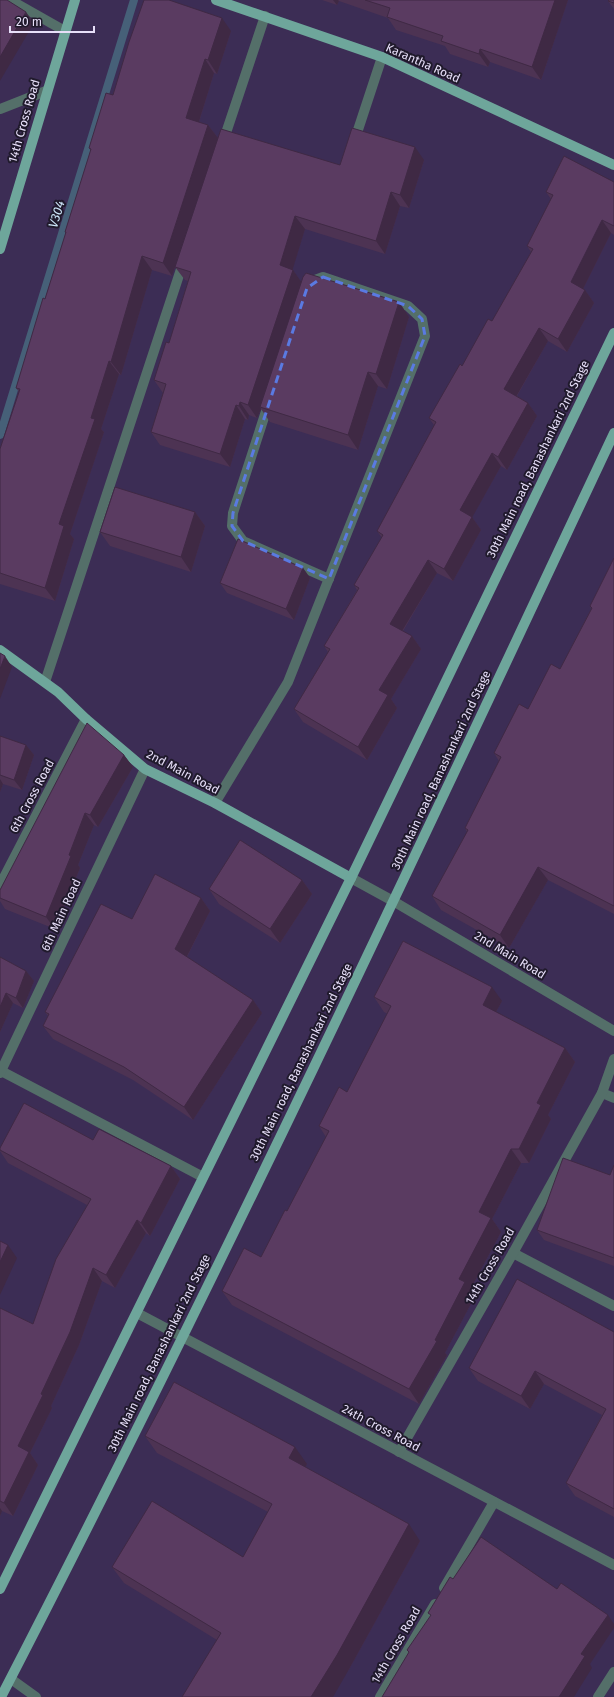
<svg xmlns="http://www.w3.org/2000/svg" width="614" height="1697" font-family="'Fira Sans',sans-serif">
  <rect width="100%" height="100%" fill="#3c2d55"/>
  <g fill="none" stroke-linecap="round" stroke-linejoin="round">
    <polyline stroke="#466078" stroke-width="8" points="0,435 134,0"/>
    <g stroke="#546f69" stroke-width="10">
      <polyline points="10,0 65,31"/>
      <polyline points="0,109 46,91"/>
      <polyline points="223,142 265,16"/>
      <polyline points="354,142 382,57"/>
      <polyline points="269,402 233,513 232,526 243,541 329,579"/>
      <polyline points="45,682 184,260"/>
      <polyline points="215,803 288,682 425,336 422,319 408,306 323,277 315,280 310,285"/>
      <polyline points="351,878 393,901 614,1031"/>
      <polyline points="0,885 86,719"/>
      <polyline points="1,1071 203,1177"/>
      <polyline points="0,1073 145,769"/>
      <polyline points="602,1093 614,1098"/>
      <polyline points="513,1253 614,1306"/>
      <polyline points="137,1313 614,1565"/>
      <polyline points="399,1452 513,1253 602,1093 614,1059"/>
      <polyline points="444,1588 494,1502"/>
      <polyline points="11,1679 36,1697"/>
      <polyline points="380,1697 435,1604"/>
      <polyline points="598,1697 614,1672"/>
    </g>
    <g stroke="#6ea69b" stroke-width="10">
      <polyline points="216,0 382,57 614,165"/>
      <polyline points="0,249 75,0"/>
      <polyline points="0,650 58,692 86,719 145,769 215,803 351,878"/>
      <polyline points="0,1589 351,878 614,333"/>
      <path d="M 1,1697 C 216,1281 415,857 614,433"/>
    </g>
  </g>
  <g fill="#4d3353">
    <polygon points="322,0 568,0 541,80 490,62 488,67 450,54 445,46 396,30 388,18 339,1 337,5"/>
    <polygon points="614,0 614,9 608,1"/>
    <polygon points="231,31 217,74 214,73 199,122 208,125 218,138 172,276 152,270 121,375 119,374 101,429 104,432 70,534 74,539 55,601 0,584 0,449 19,392 16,388 66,234 65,232 91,151 89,148 113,95"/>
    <polygon points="424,160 409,208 400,206 385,254 305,229 292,270 293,270 301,282 399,302 409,317 387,389 378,386 358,450 270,422 261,409 257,418 249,415 248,420 245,419 230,467 160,445 151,432 163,393 154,380 169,343 188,281 185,280 175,267 340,165"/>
    <polygon points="614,182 614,235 611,233 583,289 585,290 594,303 567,352 548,341 517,396 528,403 537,416 507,470 501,466 472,517 481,530 453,581 437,573 403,631 412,636 421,649 391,699 397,708 367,760 303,722 294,709 328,652 324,646 357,590 354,585 382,538 377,531 434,425 429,418 462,366 492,321 531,252 527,246 551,199 546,192"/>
    <polygon points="195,512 205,526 191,572 110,546 100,532"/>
    <polygon points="614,558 614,914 548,880 509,948 441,910 432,896 467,832 465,828 499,761 494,753 528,709 560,669 591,609 590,606"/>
    <polygon points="303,568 310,578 294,620 227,593 220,583"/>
    <polygon points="0,736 26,745 34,755 22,790 3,784 0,792"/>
    <polygon points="124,755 133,767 98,827 94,825 78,865 80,868 55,929 5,909 0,901 0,890"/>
    <polygon points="302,880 312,894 280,943 219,904 209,889"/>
    <polygon points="201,898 210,911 187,957 253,1000 262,1013 193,1120 133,1080 53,1039 43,1026 48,1016 45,1012 132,919"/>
    <polygon points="0,957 26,971 34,981 23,1008 13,1003 0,1032"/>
    <polygon points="374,997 502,1001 496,1012 565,1048 575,1062 548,1115 551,1119 529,1163 521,1163 492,1219 501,1232 470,1290 475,1296 445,1353 447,1355 419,1404 232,1305 222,1291 261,1257 287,1211 326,1137 319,1126 347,1092 388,1014 384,1012"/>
    <polygon points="93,1140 171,1166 180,1179 150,1236 146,1233 115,1288 102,1281 79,1345 51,1406 52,1408 30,1453 38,1465 13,1516 2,1511 0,1516 0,1308 33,1324 87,1205 8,1163 0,1151 0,1148"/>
    <polygon points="614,1165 614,1266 544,1240 537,1230 610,1175"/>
    <polygon points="614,1332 614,1517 575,1496 566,1483 602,1415 544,1384 530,1409 478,1381 469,1368"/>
    <polygon points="145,1436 307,1464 305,1467 420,1541 348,1671 217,1640 124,1583 112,1567 243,1557 268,1512 157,1453"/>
  </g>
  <g fill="#3f2944">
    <polygon points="333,0 338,0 339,1 337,5"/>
    <polygon points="555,0 568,0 541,80 532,67"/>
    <polygon points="26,12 34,23 0,81 0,57"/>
    <polygon points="222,18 231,31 217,74 208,60"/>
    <polygon points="480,49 490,62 488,67 479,54"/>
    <polygon points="205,59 214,73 196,131 186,118"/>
    <polygon points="208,125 218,138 172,276 163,263"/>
    <polygon points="415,147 424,160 409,208 400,195"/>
    <polygon points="391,192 400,206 385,254 376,241"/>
    <polygon points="295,216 305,229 290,278 280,265"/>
    <polygon points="602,220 611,233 580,295 571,282"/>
    <polygon points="142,256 152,270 121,375 111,362"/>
    <polygon points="293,270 302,283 260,407 261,409 257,418 248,405"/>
    <polygon points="585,290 594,303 567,352 558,339"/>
    <polygon points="399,302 409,317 387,389 376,374"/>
    <polygon points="539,328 548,341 513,402 504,389"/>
    <polygon points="109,361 119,374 101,429 104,432 70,534 74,539 55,601 45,588 59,524 91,418"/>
    <polygon points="368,372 378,386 358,450 348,435"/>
    <polygon points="240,402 249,415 248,420 239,406"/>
    <polygon points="528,403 537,416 507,470 498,457"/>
    <polygon points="236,405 245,419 230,467 220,454"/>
    <polygon points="492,453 501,466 469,523 460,510"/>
    <polygon points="195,512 205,526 191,572 181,557"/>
    <polygon points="472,517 481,530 453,581 444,569"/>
    <polygon points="428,560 437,573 399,636 390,624"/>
    <polygon points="303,568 310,578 294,620 286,609"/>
    <polygon points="412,636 421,649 391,699 397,708 367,760 358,747 379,690"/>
    <polygon points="5,656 12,667 0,699 0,669"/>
    <polygon points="26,745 34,755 22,790 14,780"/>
    <polygon points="124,755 133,767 98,827 90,815"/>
    <polygon points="0,779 3,784 0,792"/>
    <polygon points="85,813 94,825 78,865 80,868 55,929 46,917 69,855"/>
    <polygon points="538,867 548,880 509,948 500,935"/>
    <polygon points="302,880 312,894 280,943 270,929"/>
    <polygon points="201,898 210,911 184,962 175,949"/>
    <polygon points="26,971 34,981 23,1008 16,998"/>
    <polygon points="492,987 502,1001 492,1019 483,1005"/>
    <polygon points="6,993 13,1003 0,1032 0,1007"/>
    <polygon points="253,1000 262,1013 193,1120 184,1107"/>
    <polygon points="565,1048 575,1062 548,1115 551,1119 529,1163 519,1149 537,1103"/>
    <polygon points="511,1149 521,1163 492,1219 501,1232 470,1290 475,1296 445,1353 447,1355 419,1404 409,1389 435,1340 479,1212"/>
    <polygon points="171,1166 180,1179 150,1236 141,1223"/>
    <polygon points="137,1220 146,1233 115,1288 106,1275"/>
    <polygon points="8,1245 17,1258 0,1295 0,1262"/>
    <polygon points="93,1268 102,1281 79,1345 51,1406 52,1408 30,1453 38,1465 13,1516 4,1503 18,1446 41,1394"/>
    <polygon points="535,1371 544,1384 530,1409 521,1396"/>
    <polygon points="295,1447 307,1464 301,1475 289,1458"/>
    <polygon points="0,1508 2,1511 0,1516"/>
    <polygon points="409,1524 420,1541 348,1671 333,1697 311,1697"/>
    <polygon points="608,1615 614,1624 614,1628 590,1664 592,1668 574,1697 559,1697 581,1654"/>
  </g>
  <g fill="#5a3b61" stroke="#3f2944">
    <polygon points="0,0 7,0 26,12 0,57"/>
    <polygon points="144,0 169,0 222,18 208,60 205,59 186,118 208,125 163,263 142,256 111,362 109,361 91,418 95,419 59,524 64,526 45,588 0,573 0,449 20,389 16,388 43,298 45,299 66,232 65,232 91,149 89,148 106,93 113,95 129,42"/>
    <polygon points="365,0 555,0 532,67 480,49 479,54 441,41 443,36 387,17 390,8"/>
    <polygon points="609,0 614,0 614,3 608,1"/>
    <polygon points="352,128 415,147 400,195 391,192 376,241 295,216 280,265 293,270 248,405 240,402 239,406 236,405 220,454 151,432 166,384 154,380 166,342 169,343 191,272 175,267 221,129 340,165"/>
    <polygon points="564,156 614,182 614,226 602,220 571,282 585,290 558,339 539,328 504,389 528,403 498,457 492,453 460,510 472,517 444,569 428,560 390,624 412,636 379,690 388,695 358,747 294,709 330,649 324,646 359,588 354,585 383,535 377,531 436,422 429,418 460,364 462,366 488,319 492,321 533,249 527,246 553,195 546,192"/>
    <polygon points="306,273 399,302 376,374 368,372 348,435 260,407 303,277"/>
    <polygon points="115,487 195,512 181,557 100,532"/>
    <polygon points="238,539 303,568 286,609 220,583"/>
    <polygon points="614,558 614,906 538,867 500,935 432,896 468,830 465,828 501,757 494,753 519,704 528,709 551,664 560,669 592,608 590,606"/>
    <polygon points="0,653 5,656 0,669"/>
    <polygon points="87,723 124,755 90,815 85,813 69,855 71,856 46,917 0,898 0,890"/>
    <polygon points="0,736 26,745 14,780 0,775"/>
    <polygon points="240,840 302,880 270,929 209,889"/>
    <polygon points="155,874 201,898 175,949 253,1000 184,1107 124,1067 43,1026 49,1014 45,1012 101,904 132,919"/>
    <polygon points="403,941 492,987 483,1005 565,1048 537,1103 541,1105 519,1149 511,1149 479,1212 491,1218 459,1279 465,1282 435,1340 437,1341 409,1389 222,1291 244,1248 261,1257 285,1210 287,1211 329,1131 319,1126 339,1087 347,1092 391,1006 374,997"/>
    <polygon points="0,957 26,971 16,998 6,993 0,1007"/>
    <polygon points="24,1103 93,1140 99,1129 171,1166 141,1223 137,1220 106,1275 93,1268 70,1332 41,1394 43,1395 18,1446 29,1452 4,1503 0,1501 0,1308 33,1324 56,1259 91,1199 0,1150 0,1148"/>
    <polygon points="563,1158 610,1175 614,1165 614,1258 537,1230"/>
    <polygon points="0,1241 8,1245 0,1262"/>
    <polygon points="517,1279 614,1332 614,1509 566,1483 606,1409 535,1371 521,1396 469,1368"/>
    <polygon points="174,1382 295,1447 289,1458 409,1524 337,1655 311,1697 182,1697 221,1633 112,1567 152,1501 243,1557 272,1504 145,1436"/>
    <polygon points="481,1537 557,1589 561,1583 608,1615 581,1654 585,1656 559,1697 382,1697 409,1652 407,1650 431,1615 428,1613 450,1577 453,1579"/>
  </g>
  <path fill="none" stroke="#5a7ae2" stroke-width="3" stroke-dasharray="8 5" stroke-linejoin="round" d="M 323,277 L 408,306 L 422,319 L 425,336 L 329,579 L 243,541 L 232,526 L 233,513 L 307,288 Z"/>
  <g text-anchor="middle" stroke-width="4" stroke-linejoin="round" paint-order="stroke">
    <g font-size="12" fill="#e7dff9" stroke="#201a2c">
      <text transform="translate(423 63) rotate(24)" y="4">Karantha Road</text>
      <text transform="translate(24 121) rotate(-74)" y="4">14th Cross Road</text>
      <text transform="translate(538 459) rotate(-64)" y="4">30th Main road, Banashankari 2nd Stage</text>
      <text transform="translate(441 770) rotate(-65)" y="4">30th Main road, Banashankari 2nd Stage</text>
      <text transform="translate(183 772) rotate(28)" y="4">2nd Main Road</text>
      <text transform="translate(32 796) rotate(-62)" y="4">6th Cross Road</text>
      <text transform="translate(61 915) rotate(-65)" y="4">6th Main Road</text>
      <text transform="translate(510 955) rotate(31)" y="4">2nd Main Road</text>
      <text transform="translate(301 1062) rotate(-64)" y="4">30th Main road, Banashankari 2nd Stage</text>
      <text transform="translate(490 1266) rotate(-60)" y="4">14th Cross Road</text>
      <text transform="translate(159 1353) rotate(-64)" y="4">30th Main road, Banashankari 2nd Stage</text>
      <text transform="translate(381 1428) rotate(28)" y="4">24th Cross Road</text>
      <text transform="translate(396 1645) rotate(-60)" y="4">14th Cross Road</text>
    </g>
    <g font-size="13" font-style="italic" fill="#cee7fa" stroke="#201a2c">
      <text transform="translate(56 214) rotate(-73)" y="5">V304</text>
    </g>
  </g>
  <path d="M10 26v6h84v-6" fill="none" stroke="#e7dff9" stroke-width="2"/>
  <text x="16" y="26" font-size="12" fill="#e7dff9" stroke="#201a2c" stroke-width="3" paint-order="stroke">20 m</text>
</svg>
